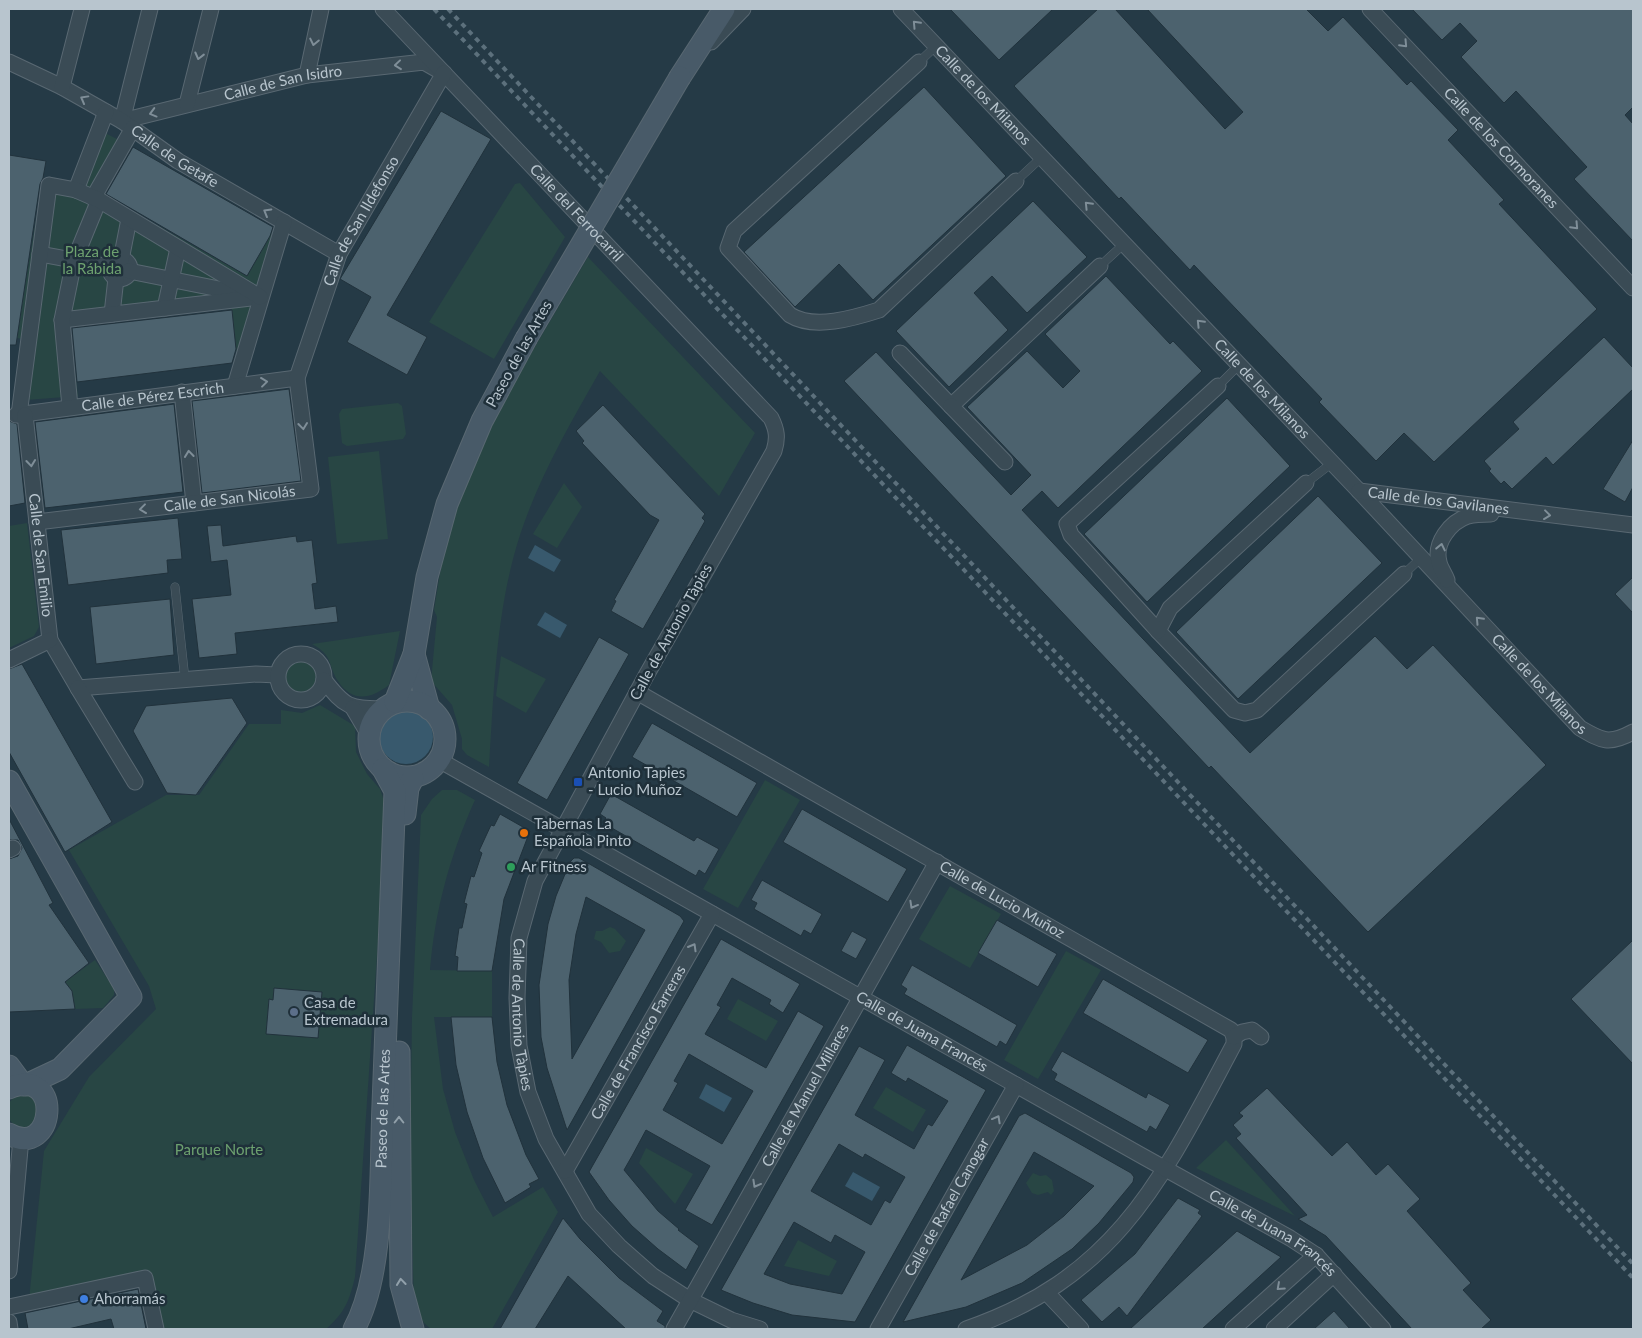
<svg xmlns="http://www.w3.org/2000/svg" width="1642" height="1338" font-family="Lato,sans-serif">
  <rect width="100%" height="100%" fill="#253a46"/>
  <g fill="#284644">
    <polygon points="95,128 129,145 102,194 247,276 275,227 238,363 231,306 69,325 78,396 13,401 24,339 17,338 17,333 42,184 74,188"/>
    <polygon points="520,183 565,237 494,359 429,322 515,184"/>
    <path d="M 588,257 L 755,433 L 719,496 L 600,371 C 570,424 539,477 520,535 C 496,609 494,689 489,767 L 467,755 L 462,749 L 462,739 L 452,705 L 431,681 L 437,617 L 434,610 L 442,561 L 459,497 L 497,411 Z"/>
    <polygon points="398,403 402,406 406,434 403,439 347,446 342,443 339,414 342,409"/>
    <polygon points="379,451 388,539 337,544 328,457"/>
    <polygon points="564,483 582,507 557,548 533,534"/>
    <polygon points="27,523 39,627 34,636 9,648 9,526"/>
    <path d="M 400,631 L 389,685 C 372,698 353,704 338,681 C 327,664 334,656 312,644 Z"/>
    <polygon points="501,656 546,679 526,713 496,696"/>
    <circle cx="301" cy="677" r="15"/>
    <path d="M 320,705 L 355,726 L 356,752 L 367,774 L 380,789 L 387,809 L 355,1277 C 349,1302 345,1312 326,1329 L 159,1329 L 148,1275 L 29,1300 L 44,1151 L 89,1077 L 156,1009 L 149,986 L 69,850 L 166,795 L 199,795 L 249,724 L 281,724 L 281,710 L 302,713 Z"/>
    <polygon points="765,780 800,800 738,908 703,889"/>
    <path d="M 442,790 L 457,790 L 475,800 C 450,855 435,910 430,970 L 492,971 L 492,1017 L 434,1017 L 443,1089 L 455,1132 L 474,1180 L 493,1217 L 543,1187 L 558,1212 L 492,1329 L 431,1329 L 424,1323 L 414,1304 L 410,1162 L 412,1017 L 421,815 L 432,799 Z"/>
    <polygon points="950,886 1001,914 970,968 919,939"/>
    <polygon points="610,927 615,929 626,941 620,951 609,953 601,942 594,939 596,931 602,931"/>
    <polygon points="1066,951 1101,970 1038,1079 1004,1060"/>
    <polygon points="95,960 114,989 114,995 103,1008 75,1009 72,991 65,982"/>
    <polygon points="738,999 778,1021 766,1041 727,1019"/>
    <polygon points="886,1087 926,1110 913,1132 873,1108"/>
    <circle cx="23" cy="1111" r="16"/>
    <polygon points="1226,1140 1295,1216 1196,1168"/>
    <polygon points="646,1148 693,1174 675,1204 639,1163"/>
    <polygon points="1033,1173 1040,1176 1046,1175 1052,1180 1054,1191 1051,1195 1048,1192 1038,1195 1032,1193 1026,1183"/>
    <polygon points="798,1240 837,1261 829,1276 784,1266"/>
  </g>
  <g fill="#38596d">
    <polygon points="535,545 561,560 554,572 528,558"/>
    <polygon points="545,612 567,625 560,638 537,625"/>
    <circle cx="406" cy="737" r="27"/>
    <polygon points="706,1084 732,1098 724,1112 699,1098"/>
    <polygon points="853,1172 880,1187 872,1201 845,1186"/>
  </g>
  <g fill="#4c626e" stroke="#21323c" fill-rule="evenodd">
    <polygon points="950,9 1053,9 999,60"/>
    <polygon points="1098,9 1115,9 1225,129 1243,112 1147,9 1306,9 1328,31 1343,17 1407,85 1411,81 1458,130 1448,140 1504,200 1499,204 1597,309 1434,462 1404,433 1376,461 1319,402 1322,399 1194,265 1190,270 1121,197 1119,199 1014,86"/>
    <polygon points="1412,9 1633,9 1633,107 1625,115 1633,124 1633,241 1574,179 1587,167 1516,91 1504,103 1461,57 1477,41 1460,23 1442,40"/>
    <polygon points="924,87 1006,176 873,300 839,264 795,307 744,252"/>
    <polygon points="441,111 491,139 387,315 427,337 407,375 347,342 371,297 340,279"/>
    <polygon points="133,147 273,227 270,236 247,276 106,194"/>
    <polygon points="9,155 46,161 43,178 40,184 16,345 9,345"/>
    <polygon points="1033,201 1087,257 1027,313 992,276 974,293 1008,330 949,387 896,331"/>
    <polygon points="1106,276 1170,344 1173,341 1202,371 1058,508 1042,491 1022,510 1250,753 1375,636 1407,669 1433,645 1546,765 1368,932 1211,766 1209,768 844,381 876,352 1011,495 1031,475 967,407 1027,351 1063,388 1080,371 1045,334"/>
    <polygon points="232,310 236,349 232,363 77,382 72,328"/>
    <polygon points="1604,337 1633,368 1633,389 1553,465 1546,457 1512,489 1504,481 1501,484 1489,471 1491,469 1484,461 1519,429 1513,422"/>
    <polygon points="289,389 301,481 202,493 192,401"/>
    <polygon points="1227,398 1290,466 1147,602 1084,534"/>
    <polygon points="174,404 183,492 45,508 35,422"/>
    <polygon points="603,405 705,514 702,518 705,521 643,629 611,611 616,601 614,600 659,520 650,515 582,443 584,441 576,431"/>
    <polygon points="9,421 17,424 25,503 9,506"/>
    <polygon points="1633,440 1633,487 1625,502 1603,489"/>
    <polygon points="1318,496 1382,563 1238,699 1176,632"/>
    <polygon points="178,518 182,559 167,560 168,573 68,585 61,530"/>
    <polygon points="221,525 223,546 296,536 297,542 312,540 317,583 312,584 315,609 336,606 338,622 235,633 237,654 199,658 192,599 231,595 227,560 211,562 207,526"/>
    <polygon points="1633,577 1633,613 1615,594"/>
    <polygon points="170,599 174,655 96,664 90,607"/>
    <polygon points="599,637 629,654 547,800 517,783"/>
    <polygon points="22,664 112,822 65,852 9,752 9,669"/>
    <polygon points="232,698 247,723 196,795 167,793 133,731 146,706"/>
    <polygon points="652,723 757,783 737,817 632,757"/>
    <polygon points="611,794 694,841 697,837 719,849 705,874 699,870 696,876 603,823 606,818 600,814"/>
    <polygon points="802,809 907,869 888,902 783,842"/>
    <polygon points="500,814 530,831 504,899 492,971 457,971 458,957 455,956 459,928 462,928 467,904 464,903 471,876 474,877 482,853 479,851 491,825 494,826"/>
    <polygon points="9,819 53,903 49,905 89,963 65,982 72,991 75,1009 9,1012 9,859 18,856 22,848 18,840 9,840"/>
    <path d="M 574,858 L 579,858 L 680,916 L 684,921 L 567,1130 L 547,1068 L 541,1037 L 539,985 L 548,924 L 556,896 L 570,862 ZM 586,897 L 645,930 L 572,1059 L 569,980 L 576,934 Z"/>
    <polygon points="762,880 822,914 811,934 804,930 801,936 754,909 757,903 751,900"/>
    <polygon points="997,920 1057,954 1038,987 978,953"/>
    <polygon points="852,931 867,939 856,959 841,951"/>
    <path d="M 721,939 L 800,984 L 783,1013 L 769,1004 L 771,1000 L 732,978 L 717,1005 L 721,1007 L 705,1034 L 766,1068 L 798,1011 L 824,1026 L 712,1225 L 685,1210 L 710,1166 L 646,1130 L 632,1156 L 624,1170 L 658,1211 L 679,1229 L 678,1230 L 699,1246 L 686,1270 L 658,1249 L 632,1226 L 609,1200 L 589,1172 ZM 689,1054 L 753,1091 L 722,1144 L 663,1110 L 678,1083 L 674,1081 Z"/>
    <polygon points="1633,940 1633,1064 1571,999"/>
    <polygon points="912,965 1017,1025 1006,1045 1000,1041 997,1047 904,994 907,989 901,985"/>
    <polygon points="1103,979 1208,1040 1188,1073 1083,1013"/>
    <polygon points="274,988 322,992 318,1038 266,1034 269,999 273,1000"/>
    <polygon points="451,1017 492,1017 497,1062 507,1105 526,1155 539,1179 529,1184 531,1187 505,1203 483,1158 467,1112 456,1065"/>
    <path d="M 907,1045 L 986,1090 L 855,1322 L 792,1315 L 753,1303 L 721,1290 L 859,1046 L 885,1060 L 855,1115 L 914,1149 L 928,1124 L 932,1126 L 948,1101 L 908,1078 L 906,1082 L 891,1073 ZM 839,1144 L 863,1158 L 865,1154 L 905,1177 L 890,1203 L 885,1200 L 871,1225 L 811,1191 ZM 794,1222 L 831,1243 L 835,1235 L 865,1252 L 842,1294 L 790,1284 L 764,1274 Z"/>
    <polygon points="1062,1051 1146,1098 1148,1093 1170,1105 1156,1130 1150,1126 1147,1132 1054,1080 1057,1074 1051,1070"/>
    <polygon points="1267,1088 1332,1156 1347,1142 1376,1175 1388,1164 1420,1199 1407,1211 1471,1283 1463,1290 1491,1320 1481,1329 1412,1329 1326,1236 1298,1219 1307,1215 1236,1138 1241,1134 1233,1125 1243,1116 1239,1113"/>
    <path d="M 1025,1113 L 1131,1173 L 1134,1177 L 1133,1182 L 1099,1223 L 1072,1249 L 1022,1283 L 966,1307 L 903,1322 L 1019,1116 ZM 1034,1152 L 1094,1186 L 1064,1216 L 1027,1245 L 961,1280 Z"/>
    <polygon points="1178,1198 1200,1210 1198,1213 1202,1216 1127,1316 1119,1307 1102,1322 1081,1300 1135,1254"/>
    <polygon points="563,1218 580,1239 619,1278 663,1311 657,1321 665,1326 665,1329 626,1329 568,1276 535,1329 500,1329"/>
    <polygon points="1237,1231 1281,1257 1202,1329 1130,1329"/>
    <polygon points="138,1289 146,1329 114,1329 111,1319 68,1329 28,1329 25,1313"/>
    <polygon points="1334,1311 1350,1329 1314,1329"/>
  </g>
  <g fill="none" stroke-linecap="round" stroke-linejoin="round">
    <g stroke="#596872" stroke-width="9">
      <g id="lane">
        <polyline points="919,62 936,46"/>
        <polyline points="1016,181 1042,157"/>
        <polyline points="1100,266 1124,244"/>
        <polyline points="1218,386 1239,365"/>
        <polyline points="1306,483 1332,463"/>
        <polyline points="1404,574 1421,558"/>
        <polyline points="175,587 185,680"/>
      </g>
    </g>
    <g stroke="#596872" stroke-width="17">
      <g id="street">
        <path id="s1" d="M 150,9 L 122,121 L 307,75 L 424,62 L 438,70"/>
        <path id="s2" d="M 383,9 L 771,418 C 777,430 778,438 774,451 L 647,674 L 535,881 L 519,938 L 517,998 L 519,1046 L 528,1092 L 546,1139 L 589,1214 L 619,1246 L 653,1276 L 690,1300 L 731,1320 L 760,1329"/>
        <path id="s3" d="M 901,9 L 1359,491 L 1580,728 C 1602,741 1609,745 1633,732"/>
        <path id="s4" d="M 1370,9 L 1633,288"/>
        <polyline points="711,42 743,9"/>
        <path id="s5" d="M 9,62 L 62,87 L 122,121 L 178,161 L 339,254"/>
        <path d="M 919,62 L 734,231 L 728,248 L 790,315 C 814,330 854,318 879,310 L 1016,181"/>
        <polyline points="307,75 321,9"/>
        <polyline points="62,87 82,9"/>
        <polyline points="187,104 211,9"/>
        <polyline points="76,190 106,112"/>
        <polyline points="93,198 133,128"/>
        <polyline points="40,254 110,267"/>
        <circle cx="120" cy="269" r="10"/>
        <polyline points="121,260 129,219"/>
        <polyline points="129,271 244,294"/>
        <polyline points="165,308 178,248"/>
        <polyline points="112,314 116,278"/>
        <polyline points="62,320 260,297"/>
        <polyline points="900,353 951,406 1100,266"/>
        <polyline points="235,386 284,222"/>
        <polyline points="182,392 194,503"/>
        <polyline points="951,406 1005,462"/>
        <polyline points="70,407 62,320 74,261 99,200"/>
        <path id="s6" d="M 16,415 L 297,378"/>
        <polyline points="19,415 49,185 76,190 99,200 260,297"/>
        <path id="s7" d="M 25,415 L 50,640 L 78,688 L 256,674 L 277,675"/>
        <polyline points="1306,483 1170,608 1158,631 1234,710 1245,713 1257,710 1404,574"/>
        <path id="s8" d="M 1359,491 L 1633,525"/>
        <path id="s9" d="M 37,522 L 311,489 L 297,378 L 339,254 L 444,73"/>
        <path d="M 1447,580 C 1445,574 1440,568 1439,562 C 1434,543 1450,522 1468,516 C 1475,514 1484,514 1491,514"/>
        <polyline points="1158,631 1071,535 1067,524 1218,386"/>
        <circle cx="301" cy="677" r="23"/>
        <polyline points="9,660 50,640"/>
        <path d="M 324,680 C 346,709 350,708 385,709"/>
        <polyline points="78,688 135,782"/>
        <path id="s10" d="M 637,692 L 1231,1030 L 1234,1037 L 1234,1044 C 1163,1177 1118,1277 966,1329"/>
        <polyline points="353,708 369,735"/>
        <path id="s11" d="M 439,760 L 1144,1157 L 1290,1238 L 1316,1255 L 1383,1329"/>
        <polyline points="9,850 13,848"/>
        <polyline points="1234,1037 1242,1032 1252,1030 1261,1037"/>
        <path id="s12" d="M 565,1171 L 712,914"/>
        <polyline points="9,1271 21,1138"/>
        <polyline points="1047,1293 1081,1329"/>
        <polyline points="9,1307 145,1278 156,1329"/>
        <polyline points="9,1322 10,1329"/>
        <path id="s13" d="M 674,1329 L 937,862"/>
        <path id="s14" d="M 878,1329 L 1016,1085"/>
        <polyline points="1233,1329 1316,1255"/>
        <polyline points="1274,1329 1334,1274"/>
      </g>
    </g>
    <g stroke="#596872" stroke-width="23">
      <g id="secondary">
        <polyline points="680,77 724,9"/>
        <polyline points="414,654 429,709"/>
        <circle cx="407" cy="739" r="38"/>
        <polyline points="395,702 414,654 427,577 447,504 482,421 526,339"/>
        <polyline points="9,781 131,997 60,1069 26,1085"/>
        <polyline points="405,814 408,788 413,778"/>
        <polyline points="399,1052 401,1285 413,1329"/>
        <polyline points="9,1066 23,1085"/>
        <path d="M 9,1088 C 64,1065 55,1160 9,1134"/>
        <path id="s15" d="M 354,1329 C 385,1273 380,1170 383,1105 C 387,1000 391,896 395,791 L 383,769"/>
      </g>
    </g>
    <use href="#lane" stroke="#3a4b55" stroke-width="8"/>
    <use href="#street" stroke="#3a4b55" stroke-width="15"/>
    <use href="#secondary" stroke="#485a68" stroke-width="21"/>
    <g stroke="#5c707c" stroke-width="4" stroke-dasharray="5 5" stroke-linecap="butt">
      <polyline points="434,9 1633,1278"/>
      <polyline points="448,9 1633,1264"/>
    </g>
    <g stroke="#596872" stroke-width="23" stroke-linecap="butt">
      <polyline id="secondary-bridge" points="526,339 680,77"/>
    </g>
    <use href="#secondary-bridge" stroke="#485a68" stroke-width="21"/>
  </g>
  <defs><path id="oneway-chevron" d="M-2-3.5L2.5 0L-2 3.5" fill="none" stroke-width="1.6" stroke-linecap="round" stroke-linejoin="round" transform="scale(1.25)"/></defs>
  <g stroke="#7f8e98">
    <use href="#oneway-chevron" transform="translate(916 24) rotate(-133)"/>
    <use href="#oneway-chevron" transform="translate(314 42) rotate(102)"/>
    <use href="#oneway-chevron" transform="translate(1404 44) rotate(47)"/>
    <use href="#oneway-chevron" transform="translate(199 56) rotate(104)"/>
    <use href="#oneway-chevron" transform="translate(398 65) rotate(174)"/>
    <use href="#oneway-chevron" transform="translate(84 99) rotate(-151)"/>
    <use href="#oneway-chevron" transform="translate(153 113) rotate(165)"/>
    <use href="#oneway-chevron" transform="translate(1088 205) rotate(-134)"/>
    <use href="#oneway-chevron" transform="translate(267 212) rotate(-150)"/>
    <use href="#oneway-chevron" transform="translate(1575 226) rotate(47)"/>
    <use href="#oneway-chevron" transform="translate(1200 323) rotate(-134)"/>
    <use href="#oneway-chevron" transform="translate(264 382) rotate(-7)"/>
    <use href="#oneway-chevron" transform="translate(303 426) rotate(83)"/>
    <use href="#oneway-chevron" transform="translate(189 454) rotate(-96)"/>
    <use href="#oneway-chevron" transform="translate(31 463) rotate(84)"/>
    <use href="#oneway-chevron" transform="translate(143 509) rotate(173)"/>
    <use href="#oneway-chevron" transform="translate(1547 515) rotate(7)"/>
    <use href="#oneway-chevron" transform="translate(1441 547) rotate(-78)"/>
    <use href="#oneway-chevron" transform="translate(1479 620) rotate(-133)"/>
    <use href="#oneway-chevron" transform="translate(913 905) rotate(119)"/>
    <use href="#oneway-chevron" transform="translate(693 947) rotate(-60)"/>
    <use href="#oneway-chevron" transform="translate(997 1119) rotate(-61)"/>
    <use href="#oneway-chevron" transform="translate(756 1184) rotate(119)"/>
    <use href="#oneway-chevron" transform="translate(1280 1287) rotate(138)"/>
  </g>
  <g stroke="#91a0aa">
    <use href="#oneway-chevron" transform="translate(399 1120) rotate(-90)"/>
    <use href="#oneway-chevron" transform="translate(401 1282) rotate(-96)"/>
  </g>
  <rect fill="#1a4fb4" stroke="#1f303a" stroke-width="2" x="573" y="777" width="10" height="10" rx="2.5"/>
  <circle fill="#e8710a" stroke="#1f303a" stroke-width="2" cx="524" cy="833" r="5"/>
  <circle fill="#2e9e5b" stroke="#1f303a" stroke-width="2" cx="511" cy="867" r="5"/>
  <circle fill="#5c6f8a" stroke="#1f303a" stroke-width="2" cx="294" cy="1012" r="5"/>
  <circle fill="#3f7fe0" stroke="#1f303a" stroke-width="2" cx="84" cy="1299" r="5"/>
  <g text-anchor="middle" stroke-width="5" stroke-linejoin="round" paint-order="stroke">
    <g font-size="15" fill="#b8c5ce" stroke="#1f303a">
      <text dy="5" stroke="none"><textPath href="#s1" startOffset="281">Calle de San Isidro</textPath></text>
      <text dy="5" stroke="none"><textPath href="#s3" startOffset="119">Calle de los Milanos</textPath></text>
      <text dy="5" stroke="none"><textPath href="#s4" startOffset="191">Calle de los Cormoranes</textPath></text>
      <text dy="5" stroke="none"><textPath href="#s5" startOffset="191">Calle de Getafe</textPath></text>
      <text dy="5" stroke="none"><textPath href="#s2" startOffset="281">Calle del Ferrocarril</textPath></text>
      <text dy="5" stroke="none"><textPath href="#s9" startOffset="558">Calle de San Ildefonso</textPath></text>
      <text transform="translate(519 354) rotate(-61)" y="5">Paseo de las Artes</text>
      <text dy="5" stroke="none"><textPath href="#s3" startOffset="524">Calle de los Milanos</textPath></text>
      <text dy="5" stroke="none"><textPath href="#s6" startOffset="138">Calle de Pérez Escrich</textPath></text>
      <text dy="5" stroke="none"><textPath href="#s9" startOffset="194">Calle de San Nicolás</textPath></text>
      <text dy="5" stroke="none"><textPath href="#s8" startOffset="80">Calle de los Gavilanes</textPath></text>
      <text dy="5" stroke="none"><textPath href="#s7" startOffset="141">Calle de San Emilio</textPath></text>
      <text transform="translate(671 632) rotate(-61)" y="5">Calle de Antonio Tàpies</text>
      <text dy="5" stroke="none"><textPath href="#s3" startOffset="929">Calle de los Milanos</textPath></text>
      <text dy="5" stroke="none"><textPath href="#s10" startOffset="420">Calle de Lucio Muñoz</textPath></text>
      <text dy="5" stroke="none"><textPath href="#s2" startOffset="1226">Calle de Antonio Tàpies</textPath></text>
      <text dy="5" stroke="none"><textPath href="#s11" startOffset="554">Calle de Juana Francés</textPath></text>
      <text dy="5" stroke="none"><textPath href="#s12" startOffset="148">Calle de Francisco Farreras</textPath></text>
      <text dy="5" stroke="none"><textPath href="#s13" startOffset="268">Calle de Manuel Millares</textPath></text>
      <text dy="5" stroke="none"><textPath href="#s15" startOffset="224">Paseo de las Artes</textPath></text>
      <text dy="5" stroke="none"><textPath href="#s14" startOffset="140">Calle de Rafael Canogar</textPath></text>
      <text dy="5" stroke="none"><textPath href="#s11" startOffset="959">Calle de Juana Francés</textPath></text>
    </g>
    <g font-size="15" fill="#6da16f" stroke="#1f303a">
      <text x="92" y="257">Plaza de<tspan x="92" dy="17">la Rábida</tspan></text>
      <text x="219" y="1155">Parque Norte</text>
    </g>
    <g font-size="15" fill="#b8c5ce" stroke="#1f303a" text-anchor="start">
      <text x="588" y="778">Antonio Tapies<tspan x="588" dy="17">- Lucio Muñoz</tspan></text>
      <text x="534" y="829">Tabernas La<tspan x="534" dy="17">Española Pinto</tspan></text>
      <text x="521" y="872">Ar Fitness</text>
      <text x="304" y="1008">Casa de<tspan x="304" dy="17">Extremadura</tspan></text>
      <text x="94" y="1304">Ahorramás</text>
    </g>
  </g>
  <rect width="1642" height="1338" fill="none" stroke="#b8c5ce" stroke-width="20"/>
</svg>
